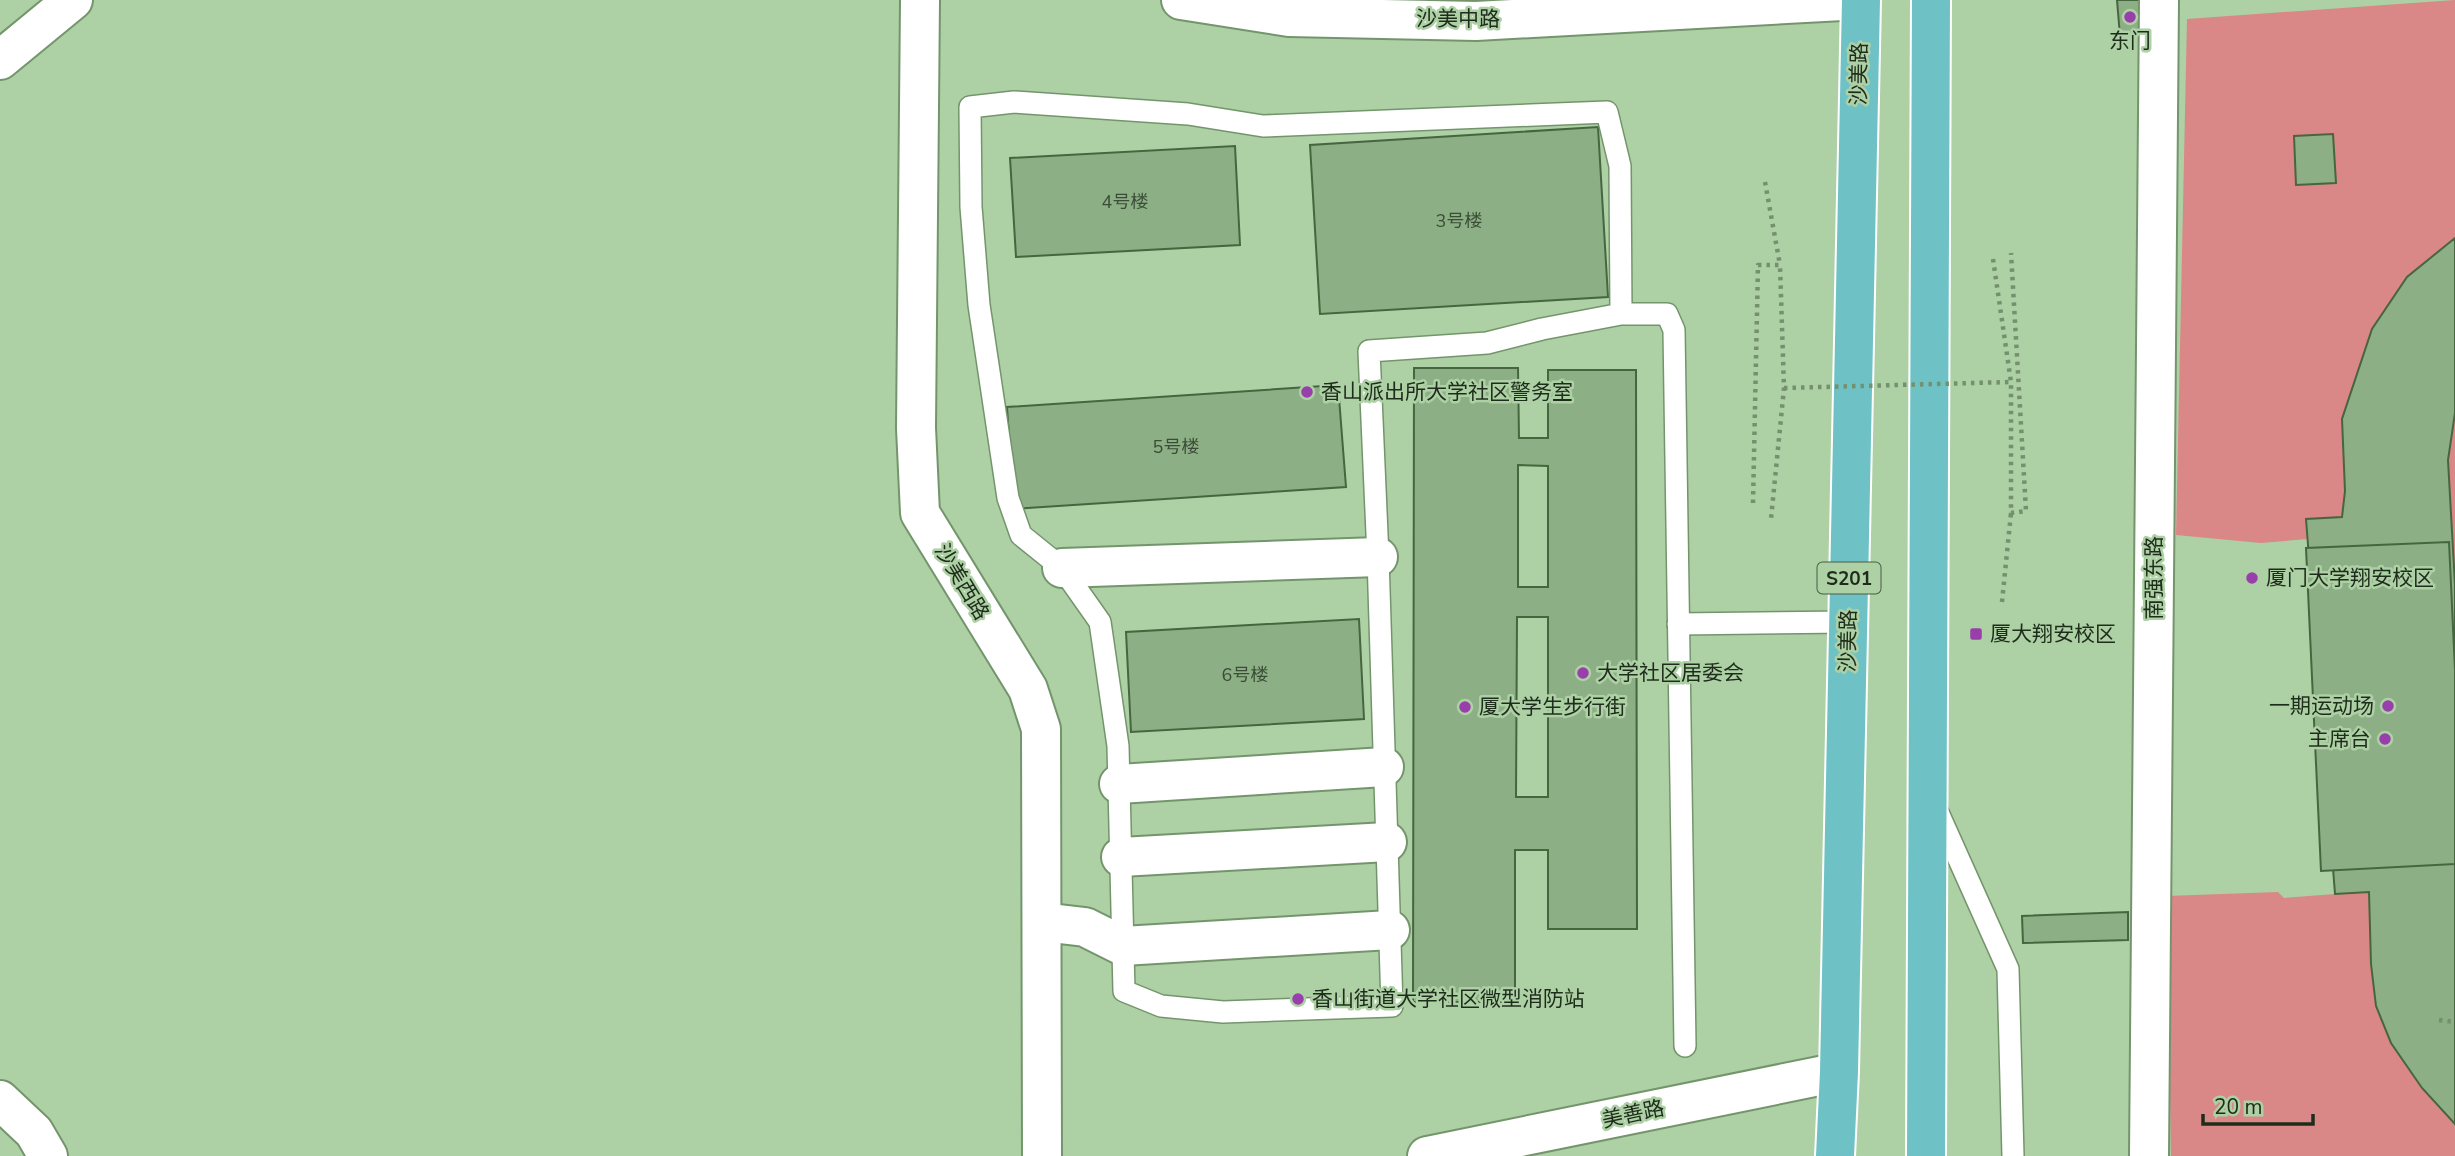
<svg xmlns="http://www.w3.org/2000/svg" width="2455" height="1156" font-family="'Nunito Sans','Noto Sans SC',sans-serif">
  <rect width="100%" height="100%" fill="#add0a5"/>
  <polygon fill="#da8787" points="2455,0 2455,1156 2171,1156 2167,896 2278,892 2284,898 2335,894 2308,539 2261,543 2176,535 2187,19"/>
  <g fill="#8daf85" stroke="#46663f" stroke-width="2" fill-rule="evenodd">
    <polygon points="2117,0 2140,0 2142,34 2120,36"/>
    <polygon points="1598,127 1608,297 1320,314 1310,145"/>
    <polygon points="2333,134 2336,183 2296,185 2294,136"/>
    <polygon points="1235,146 1240,245 1016,257 1010,158"/>
    <polygon points="2455,238 2455,413 2448,460 2455,585 2455,1124 2422,1088 2391,1043 2376,1006 2371,964 2369,892 2335,894 2306,519 2342,517 2345,491 2342,419 2372,329 2407,277"/>
    <path d="M 1414,368 L 1518,368 L 1519,438 L 1548,438 L 1548,370 L 1636,370 L 1637,929 L 1548,929 L 1548,850 L 1515,850 L 1515,1002 L 1413,1002 ZM 1518,465 L 1548,466 L 1548,587 L 1518,587 ZM 1517,617 L 1548,617 L 1548,797 L 1516,797 Z"/>
    <polygon points="1338,385 1346,487 1014,509 1007,407"/>
    <polygon points="2449,542 2455,670 2455,864 2321,871 2306,548"/>
    <polygon points="1359,619 1364,719 1131,732 1126,632"/>
    <polygon points="2128,912 2128,940 2023,943 2022,916"/>
  </g>
  <g fill="none" stroke-linecap="round" stroke-linejoin="round">
    <g stroke="#74956c" stroke-width="24">
      <g id="service">
        <polyline points="1621,314 1620,166 1607,112 1263,126 1188,114 1014,102 970,107 971,207 979,305 1008,498 1021,535 1062,568 1100,622 1118,746 1124,991 1161,1006 1223,1012 1392,1006 1378,557 1369,351 1487,343 1542,329 1621,314 1667,314 1674,330 1685,1046"/>
        <polyline points="1678,624 1848,622"/>
        <polyline points="1935,806 2008,969 2013,1156"/>
      </g>
    </g>
    <g stroke="#74956c" stroke-width="42">
      <g id="minor">
        <polyline points="920,0 916,428 920,513 1028,689 1041,729 1042,1156"/>
        <polyline points="0,60 73,0"/>
        <polyline points="1062,568 1378,557"/>
        <polyline points="1119,784 1384,767"/>
        <polyline points="1121,857 1387,842"/>
        <polyline points="1042,922 1085,927 1123,946 1390,930"/>
        <polyline points="0,1100 34,1132 48,1156"/>
        <polyline points="1427,1156 1839,1072"/>
        <polyline points="2149,1156 2159,0"/>
      </g>
    </g>
    <g stroke="#74956c" stroke-width="42">
      <polyline id="tertiary" points="1181,0 1289,17 1476,21 1861,0"/>
    </g>
    <g stroke="#fff" stroke-width="42">
      <g id="primary">
        <polyline points="1835,1156 1839,1072 1861,0"/>
        <polyline points="1926,1156 1931,0"/>
      </g>
    </g>
    <g stroke="#75906f" stroke-width="4.5" stroke-dasharray="3.5 5" stroke-linecap="butt">
      <polyline points="1765,182 1780,265"/>
      <polyline points="1993,259 2011,382 2011,513 2026,511 2011,253"/>
      <polyline points="1753,503 1758,265 1780,265 1784,388 1771,519"/>
      <polyline points="2002,602 2011,513"/>
      <polyline points="2439,1020 2455,1022"/>
    </g>
    <use href="#service" stroke="#fff" stroke-width="21"/>
    <use href="#minor" stroke="#fff" stroke-width="38"/>
    <use href="#tertiary" stroke="#fff" stroke-width="38"/>
    <use href="#primary" stroke="#6ec2c6" stroke-width="38"/>
    <polyline stroke="#75906f" stroke-width="4.5" stroke-dasharray="3.5 5" stroke-linecap="butt" points="1784,388 2011,382"/>
  </g>
  <g fill="#983fab" stroke="#add0a5" stroke-width="2.5">
    <circle cx="2130" cy="17" r="7"/>
    <circle cx="1307" cy="392" r="7"/>
    <circle cx="2252" cy="578" r="7"/>
    <rect x="1969" y="627" width="14" height="14" rx="3.5"/>
    <circle cx="1583" cy="673" r="7"/>
    <circle cx="2388" cy="706" r="7"/>
    <circle cx="1465" cy="707" r="7"/>
    <circle cx="2385" cy="739" r="7"/>
    <circle cx="1298" cy="999" r="7"/>
  </g>
  <g text-anchor="middle" stroke-width="5" stroke-linejoin="round" paint-order="stroke">
    <g font-size="18" fill="#3a4d36">
      <text x="1125" y="208">4号楼</text>
      <text x="1459" y="227">3号楼</text>
      <text x="1176" y="453">5号楼</text>
      <text x="1245" y="681">6号楼</text>
    </g>
    <rect fill="#add0a5" stroke="#495d44" stroke-width="2" x="1817.5" y="562.5" width="63" height="31" rx="5"/>
    <g font-size="19" font-weight="bold" fill="#1e2c1b">
      <text x="1849" y="585">S201</text>
    </g>
    <g font-size="21" fill="#1e2c1b" stroke="#add0a5">
      <text x="1458" y="26">沙美中路</text>
      <text transform="translate(1859 74) rotate(-89)" y="7">沙美路</text>
      <text transform="translate(2154 578) rotate(-90)" y="7">南强东路</text>
      <text transform="translate(962 582) rotate(59)" y="7">沙美西路</text>
      <text transform="translate(1848 641) rotate(-89)" y="7">沙美路</text>
      <text transform="translate(1633 1114) rotate(-12)" y="7">美善路</text>
    </g>
    <g font-size="21" fill="#1e2c1b" stroke="#add0a5" text-anchor="start">
      <text x="2130" y="48" text-anchor="middle">东门</text>
      <text x="1321" y="399">香山派出所大学社区警务室</text>
      <text x="2266" y="585">厦门大学翔安校区</text>
      <text x="1990" y="641">厦大翔安校区</text>
      <text x="1597" y="680">大学社区居委会</text>
      <text x="2374" y="713" text-anchor="end">一期运动场</text>
      <text x="1479" y="714">厦大学生步行街</text>
      <text x="2371" y="746" text-anchor="end">主席台</text>
      <text x="1312" y="1006">香山街道大学社区微型消防站</text>
    </g>
  </g>
  <path d="M2203 1114v10h110v-10" fill="none" stroke="#1e2c1b" stroke-width="3.5"/>
  <text x="2214" y="1114" font-size="21" fill="#1e2c1b" stroke="#add0a5" stroke-width="5" paint-order="stroke">20 m</text>
</svg>
